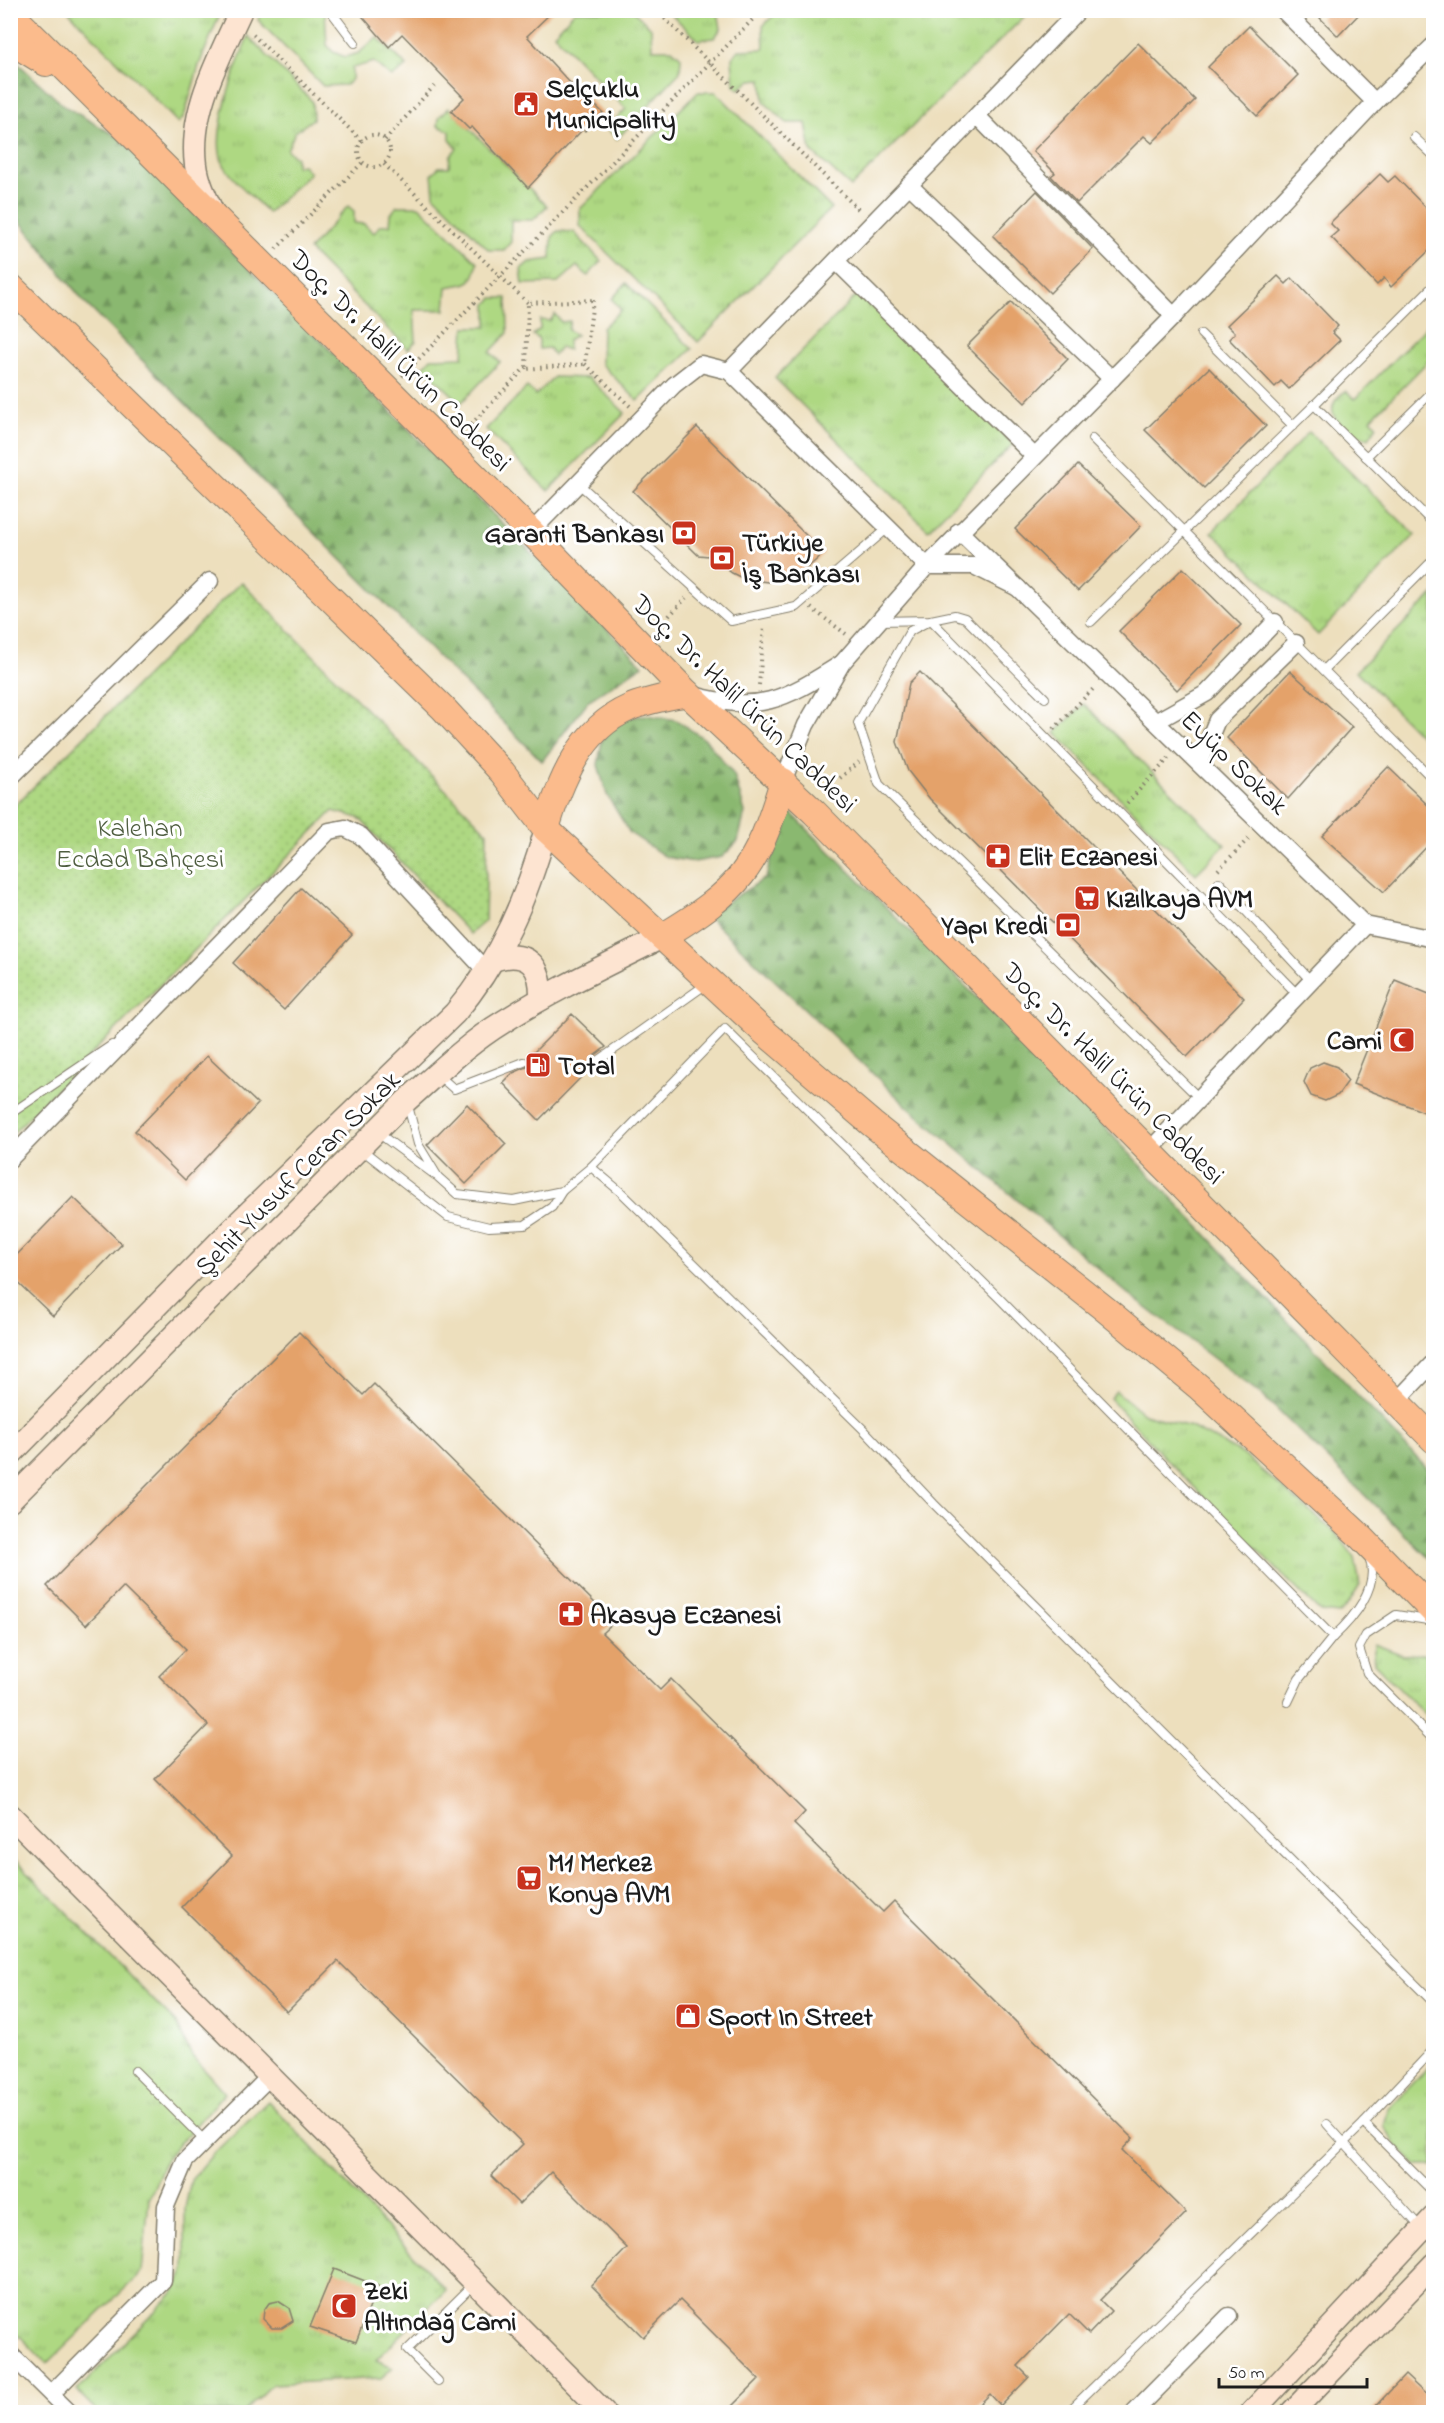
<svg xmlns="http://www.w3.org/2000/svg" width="1444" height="2423" font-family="'Indie Flower',sans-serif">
  <defs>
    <pattern id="grass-tufts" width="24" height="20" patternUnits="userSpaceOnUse" patternTransform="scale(1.5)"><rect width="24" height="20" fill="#aed882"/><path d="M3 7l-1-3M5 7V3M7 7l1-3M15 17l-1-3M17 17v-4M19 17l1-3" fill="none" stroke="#95b970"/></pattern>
    <pattern id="forest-firs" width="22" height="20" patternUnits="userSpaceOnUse" patternTransform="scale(1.5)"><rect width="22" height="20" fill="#8ab870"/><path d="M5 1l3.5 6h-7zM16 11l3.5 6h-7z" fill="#70955b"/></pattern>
    <pattern id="park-dots" width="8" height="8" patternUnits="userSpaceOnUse" patternTransform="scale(1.5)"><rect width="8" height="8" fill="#aed882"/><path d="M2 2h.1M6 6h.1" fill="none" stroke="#95b970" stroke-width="1.8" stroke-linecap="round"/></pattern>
  </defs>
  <rect width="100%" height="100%" fill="#fff"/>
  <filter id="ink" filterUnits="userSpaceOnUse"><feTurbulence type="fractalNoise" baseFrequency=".0167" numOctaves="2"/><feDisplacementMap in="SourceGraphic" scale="12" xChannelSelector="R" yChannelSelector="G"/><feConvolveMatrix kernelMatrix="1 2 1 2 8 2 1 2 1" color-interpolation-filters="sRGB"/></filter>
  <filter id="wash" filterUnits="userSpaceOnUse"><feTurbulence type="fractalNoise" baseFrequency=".008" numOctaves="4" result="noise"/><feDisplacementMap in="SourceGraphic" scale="24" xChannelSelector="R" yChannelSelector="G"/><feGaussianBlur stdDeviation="1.35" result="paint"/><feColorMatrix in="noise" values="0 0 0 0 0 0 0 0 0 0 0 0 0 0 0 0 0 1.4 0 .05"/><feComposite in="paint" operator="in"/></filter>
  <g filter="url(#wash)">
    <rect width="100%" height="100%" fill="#eddfbd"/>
    <g fill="url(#grass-tufts)" stroke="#657a4f" stroke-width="1.5">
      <polygon points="68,11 221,11 199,65 184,117 178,123"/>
      <polygon points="261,11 325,11 327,45 333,52 345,57 359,53 377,37 407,66 391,77 374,62 352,68 352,79 346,85 323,86 258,20"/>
      <polygon points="575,11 633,11 651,28 652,49 672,49 681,57 680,72 617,139 607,128 626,109 554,34"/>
      <polygon points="668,11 718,11 721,29 714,38 698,40"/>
      <polygon points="778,11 778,10 1030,11 851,187 811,151 806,123 787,123 764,102 762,79 751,80 740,89 734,85 732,58 739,50 764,49 763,26"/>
      <path d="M 248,36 L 312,101 L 313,119 L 295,132 L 287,150 L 296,157 L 296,166 L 303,165 L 310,173 L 268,213 C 255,198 234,183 224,165 C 208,138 237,64 248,36 Z"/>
      <polygon points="698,92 716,92 831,208 698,342 580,226 580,209"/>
      <polygon points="449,108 547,206 533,220 511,220 511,242 504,250 489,250 434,195 432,174 439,167 449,167 450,156 457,148 450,140 450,131 438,126 439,117"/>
      <path d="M 348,206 L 354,211 L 354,223 L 364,224 L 374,233 L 380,225 L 390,225 L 391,214 L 397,206 L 419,206 L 477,262 C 474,286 468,283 447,287 L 445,310 L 414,310 L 416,341 L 408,349 L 309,250 Z"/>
      <polygon points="558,231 574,232 601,261 588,276 577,266 558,283 523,284 521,269 529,262 551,259 552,237"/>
      <polygon points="626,283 692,349 638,401 601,364 602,328 621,310 612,299"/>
      <polygon points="860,292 1013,444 928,530 775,378"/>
      <polygon points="493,298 507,298 508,333 490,352 500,362 461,403 423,367 431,358 463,357 465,327 487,327 487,304"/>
      <polygon points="555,314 561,322 570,321 568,330 576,335 568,340 568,350 560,347 554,355 549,348 539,349 539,339 533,335 540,329 540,320 550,321"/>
      <path d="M 1433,320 L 1433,356 L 1371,419 L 1377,426 L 1369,438 C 1344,434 1315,410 1346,391 L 1355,399 Z"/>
      <polygon points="554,377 589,378 625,413 548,491 486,429 527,387 536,395"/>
      <polygon points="1309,432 1415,535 1318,635 1212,532"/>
      <polygon points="1433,595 1433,748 1356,671"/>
      <polygon points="1084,704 1225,845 1196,874 1055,733"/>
      <polygon points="1116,1391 1144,1414 1191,1427 1241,1453 1338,1535 1355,1558 1360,1585 1349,1603 1339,1614 1320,1612 1162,1455 1110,1398"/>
      <polygon points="1374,1644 1403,1655 1423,1654 1433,1665 1433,1723 1374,1663"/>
      <polygon points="10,1855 176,2023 192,2056 225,2093 167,2157 149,2199 142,2272 47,2364 11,2327"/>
      <polygon points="1433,2063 1433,2166 1417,2166 1395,2144 1384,2125 1389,2108"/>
      <polygon points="268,2101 446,2290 376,2360 393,2367 381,2378 273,2384 244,2412 98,2412 77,2391 173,2293 185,2270 185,2208 191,2180 213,2154"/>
    </g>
    <g fill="url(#forest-firs)" stroke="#536a46" stroke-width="1.5">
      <polygon points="10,56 64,106 118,137 643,665 589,700 542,761 85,303 11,210"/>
      <polygon points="646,715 676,720 706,740 734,775 745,812 738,841 722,857 694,862 666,857 630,833 607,795 598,765 602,740 617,720"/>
      <polygon points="784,806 1065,1085 1433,1475 1433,1562 1261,1394 1128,1294 910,1109 706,915 766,878"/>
    </g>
    <polygon fill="url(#park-dots)" stroke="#657a4f" stroke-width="1.5" points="241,582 487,832 485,921 470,934 359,818 333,811 11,1135 11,809"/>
    <g id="blocks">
      <g fill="#e4a26b">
        <polygon points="357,10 554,10 527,36 583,97 585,95 603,113 585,131 583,129 528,188 472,127 469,129 451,111 464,98 402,34 389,47"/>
        <polygon points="1327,10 1363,10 1338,36 1320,18"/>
        <polygon points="1249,26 1298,75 1257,116 1208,67"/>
        <polygon points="1138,43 1195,100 1152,143 1144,136 1077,203 1051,176 1055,173 1033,151"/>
        <polygon points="1380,174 1388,182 1395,176 1434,216 1434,246 1391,287 1384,278 1377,285 1331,237 1338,231 1330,223"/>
        <polygon points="1037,191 1093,249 1050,293 993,236"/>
        <polygon points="1278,276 1286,284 1292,278 1338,326 1332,332 1340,340 1289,389 1281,381 1275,387 1229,339 1235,333 1227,325"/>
        <polygon points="1011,302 1068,359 1025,403 967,346"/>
        <polygon points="1209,368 1266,426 1204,488 1145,430"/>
        <polygon points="697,427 824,553 804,571 794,577 768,582 744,579 732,573 709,556 698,555 633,491"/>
        <polygon points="1078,465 1141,526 1078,591 1015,529"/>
        <polygon points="1183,568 1241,625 1177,690 1119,631"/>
        <polygon points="1290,671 1352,727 1288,799 1227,738"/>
        <polygon points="920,672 1244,998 1187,1057 930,799 908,771 897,742 909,683"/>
        <polygon points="1388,767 1434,811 1434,839 1384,892 1322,836"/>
        <polygon points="301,888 352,935 284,1010 233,963"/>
        <polygon points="1395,980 1434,996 1434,1116 1353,1084"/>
        <polygon points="572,1014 606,1047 594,1056 593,1065 539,1120 503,1083 513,1073 529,1066 528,1058"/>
        <polygon points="207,1056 258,1104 185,1180 135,1131"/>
        <polygon points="1323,1062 1337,1067 1348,1081 1338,1095 1325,1101 1311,1096 1304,1082 1310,1068"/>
        <polygon points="467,1104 506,1144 466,1184 427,1145"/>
        <polygon points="73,1197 122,1244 53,1316 10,1275 10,1262"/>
        <polygon points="299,1332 363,1395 374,1384 614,1622 602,1633 660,1690 671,1679 805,1812 794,1824 883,1912 894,1901 1133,2138 1122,2150 1186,2213 1100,2300 1111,2311 1089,2334 1069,2314 1018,2366 1029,2377 1001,2406 990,2394 972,2412 726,2412 759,2379 680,2300 643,2337 591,2285 627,2248 551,2172 519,2204 491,2176 523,2144 338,1961 287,2012 182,1907 232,1856 155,1779 208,1725 159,1676 186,1649 123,1587 86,1625 47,1586"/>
        <polygon points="334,2269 378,2286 356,2342 310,2327"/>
        <polygon points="278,2301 289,2308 293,2321 282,2328 272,2328 263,2319 264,2310 269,2303"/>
        <polygon points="1405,2375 1434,2402 1434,2412 1370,2412"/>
      </g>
    </g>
  </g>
  <g filter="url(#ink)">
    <use href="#blocks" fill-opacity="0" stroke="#847e6c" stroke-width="1.5"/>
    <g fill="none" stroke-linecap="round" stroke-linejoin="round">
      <g stroke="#847e6c" stroke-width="10">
        <g id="lane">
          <polyline points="330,10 355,43"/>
          <polyline points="1414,137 1434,156"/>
          <polyline points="1434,285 1314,405 1434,524"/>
          <polyline points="1201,334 1293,426"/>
          <polyline points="1092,439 1434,780"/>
          <polyline points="1366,457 1434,390"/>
          <polyline points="579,484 731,621 796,607 888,528"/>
          <polyline points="931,620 910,631 858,723 879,784 1199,1098"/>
          <polyline points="931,620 1299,996"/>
          <polyline points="879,621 931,620 955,615 965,618 1045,698"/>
          <polyline points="1091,622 1314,405"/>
          <polyline points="1324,670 1434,559"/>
          <polyline points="1219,882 1312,982"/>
          <polyline points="598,1061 708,983"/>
          <polyline points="437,1074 454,1089 524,1062"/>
          <path d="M 407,1102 L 418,1144 L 438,1177 L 457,1194 L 514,1201 L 562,1191 L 591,1167 L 725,1029 L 998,1297 L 1333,1637 C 1353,1619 1381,1586 1369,1557"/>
          <polyline points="10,1114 112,1045"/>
          <polyline points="378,1133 435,1175"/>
          <polyline points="361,1149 448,1217 489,1227 525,1225 552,1207 562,1191"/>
          <polyline points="591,1167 622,1193 863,1429 934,1504 1434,2003"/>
          <polyline points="1434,1621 1396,1615 1366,1635 1359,1648 1367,1673 1434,1740"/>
          <polyline points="1288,1702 1299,1679 1333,1637"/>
          <polyline points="135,2071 205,2141"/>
          <polyline points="1364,2123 1434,2193"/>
          <polyline points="1327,2124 1421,2228"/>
          <polyline points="438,2381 407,2350 474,2284"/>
          <polyline points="1068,2412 1364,2123 1434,2049"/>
        </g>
      </g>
      <g stroke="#847e6c" stroke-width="19">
        <g id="street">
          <polyline points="1283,10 1375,102"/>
          <polyline points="977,116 1174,316"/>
          <polyline points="909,185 1112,379"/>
          <polyline points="836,261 1034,456"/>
          <polyline points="959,531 1365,925 1434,939"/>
          <polyline points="531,532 674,385 701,364 729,371"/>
          <polyline points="1018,588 974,566 927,566 729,371 1079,10"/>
          <path d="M 693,695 C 760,713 782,701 839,665"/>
          <polyline points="1157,721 1207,693 1275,622"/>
          <polyline points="1199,763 1217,720 1296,643"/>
          <polyline points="10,778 210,581"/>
          <polyline points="783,781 806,725 842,663 927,566 1174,316 1375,102 1434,45"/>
          <polyline points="1149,1151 1365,925"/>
          <polyline points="10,1159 329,831 345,828 361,836 487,972"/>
          <polyline points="1396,1402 1434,1362"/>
          <polyline points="10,2354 69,2412"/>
          <polyline points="51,2394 163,2281 166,2206 185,2161 269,2077"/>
          <polyline points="1134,2412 1229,2316"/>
        </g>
      </g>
      <g stroke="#847e6c" stroke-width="25">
        <g id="secondary">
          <path d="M 213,213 C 206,198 198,182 196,165 C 189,110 219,59 241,10"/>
          <path d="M 496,959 C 530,950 542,967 541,999"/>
          <path d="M 10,1455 L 237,1224 L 455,1013 C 501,959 527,897 546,829"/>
          <path d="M 10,1501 L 406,1101 C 438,1073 467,1044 503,1022 C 553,990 609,964 662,937"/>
          <polyline points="10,1815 604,2412"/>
          <polyline points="1252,2412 1434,2217"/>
          <polyline points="1292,2412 1434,2264"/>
        </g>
      </g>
      <g stroke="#847e6c" stroke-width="28">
        <g id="primary">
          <polyline points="10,13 531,532 687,693 814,812 1434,1440"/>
          <polyline points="10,41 46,63"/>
          <polyline points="10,286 443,708 502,772 546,829 761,1029 872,1124 1105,1309 1199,1387 1359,1535 1434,1612"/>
          <path d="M 546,829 C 560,781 581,729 629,708 C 647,700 668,697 687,693"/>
          <path d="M 662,937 C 740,890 757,869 783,781"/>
        </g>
      </g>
      <g stroke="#847e6c" stroke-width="4" stroke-dasharray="1.5 4.5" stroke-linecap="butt">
        <polyline points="656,10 861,212"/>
        <polyline points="253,35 362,141"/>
        <circle cx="374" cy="151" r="16"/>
        <polyline points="385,140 434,86"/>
        <polyline points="384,164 528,303"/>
        <polyline points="276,249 363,162"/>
        <polygon points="593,300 585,364 526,369 528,303"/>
        <polyline points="585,364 631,407"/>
        <polyline points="402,376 762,10"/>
        <polyline points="463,433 526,367"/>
        <polyline points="811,608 846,634"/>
        <polyline points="669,616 686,598"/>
        <polyline points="759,685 764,627"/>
        <polyline points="1054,729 1095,687"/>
        <polyline points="840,778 859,762"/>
        <polyline points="1127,803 1169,758"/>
        <polyline points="1218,870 1250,837"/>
      </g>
      <use href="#lane" stroke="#fff" stroke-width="8"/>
      <use href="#street" stroke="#fff" stroke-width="16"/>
      <use href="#secondary" stroke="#fde4d1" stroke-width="22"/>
      <use href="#primary" stroke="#fbbb8c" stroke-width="26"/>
    </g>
  </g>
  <defs>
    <g id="civic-square" transform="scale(1.35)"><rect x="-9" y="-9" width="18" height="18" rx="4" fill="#c8321e" stroke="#fff"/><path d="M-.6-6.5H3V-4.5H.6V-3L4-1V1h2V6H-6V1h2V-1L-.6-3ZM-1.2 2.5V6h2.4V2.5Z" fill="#fff"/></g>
    <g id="bank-square" transform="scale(1.35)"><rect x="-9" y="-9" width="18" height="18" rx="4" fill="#c8321e" stroke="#fff"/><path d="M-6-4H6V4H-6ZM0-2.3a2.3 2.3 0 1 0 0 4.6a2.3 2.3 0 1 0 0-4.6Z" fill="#fff"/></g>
    <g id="pharmacy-square" transform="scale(1.35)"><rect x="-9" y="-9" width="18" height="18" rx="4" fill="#c8321e" stroke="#fff"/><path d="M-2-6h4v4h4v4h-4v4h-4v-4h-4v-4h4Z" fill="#fff"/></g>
    <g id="supermarket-square" transform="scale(1.35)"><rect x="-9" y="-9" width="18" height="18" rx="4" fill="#c8321e" stroke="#fff"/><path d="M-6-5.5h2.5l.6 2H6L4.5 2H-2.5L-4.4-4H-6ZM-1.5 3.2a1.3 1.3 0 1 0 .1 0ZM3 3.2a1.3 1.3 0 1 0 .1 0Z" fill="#fff"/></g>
    <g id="mosque-square" transform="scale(1.35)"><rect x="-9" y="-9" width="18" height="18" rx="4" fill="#c8321e" stroke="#fff"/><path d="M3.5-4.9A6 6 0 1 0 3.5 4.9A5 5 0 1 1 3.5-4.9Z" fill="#fff"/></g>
    <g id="fuel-square" transform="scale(1.35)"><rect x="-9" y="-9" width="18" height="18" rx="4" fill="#c8321e" stroke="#fff"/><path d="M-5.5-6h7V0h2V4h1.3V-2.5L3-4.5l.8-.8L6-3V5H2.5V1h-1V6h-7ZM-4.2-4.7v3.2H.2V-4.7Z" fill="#fff"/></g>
    <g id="shop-square" transform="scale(1.35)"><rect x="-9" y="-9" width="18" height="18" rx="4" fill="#c8321e" stroke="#fff"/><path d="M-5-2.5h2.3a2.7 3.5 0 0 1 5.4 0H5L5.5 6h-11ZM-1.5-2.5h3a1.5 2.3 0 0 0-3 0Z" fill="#fff"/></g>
  </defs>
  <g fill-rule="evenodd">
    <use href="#civic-square" x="526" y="104"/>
    <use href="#bank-square" x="684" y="533"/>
    <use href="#bank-square" x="722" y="558"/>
    <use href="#pharmacy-square" x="998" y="856"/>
    <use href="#supermarket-square" x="1087" y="898"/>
    <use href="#bank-square" x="1068" y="925"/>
    <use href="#mosque-square" x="1402" y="1040"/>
    <use href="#fuel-square" x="538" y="1065"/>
    <use href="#pharmacy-square" x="571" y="1614"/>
    <use href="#supermarket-square" x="529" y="1878"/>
    <use href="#shop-square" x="688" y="2016"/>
    <use href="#mosque-square" x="344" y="2306"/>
  </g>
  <g text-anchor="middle" stroke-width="6" stroke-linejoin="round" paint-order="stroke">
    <g font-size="27" font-weight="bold" fill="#1c1c1c" stroke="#fff" text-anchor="start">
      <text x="546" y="97">Selçuklu<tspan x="546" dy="31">Municipality</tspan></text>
      <text x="664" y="542" text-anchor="end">Garanti Bankası</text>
      <text x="742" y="551">Türkiye<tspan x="742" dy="31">İş Bankası</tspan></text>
      <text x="1018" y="865">Elit Eczanesi</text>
      <text x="1106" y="907">Kızılkaya AVM</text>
      <text x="1048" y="934" text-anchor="end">Yapı Kredi</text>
      <text x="1382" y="1049" text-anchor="end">Cami</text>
      <text x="558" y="1074">Total</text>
      <text x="590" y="1623">Akasya Eczanesi</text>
      <text x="548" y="1871">M1 Merkez<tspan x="548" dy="31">Konya AVM</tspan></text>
      <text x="708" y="2025">Sport In Street</text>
      <text x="364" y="2299">Zeki<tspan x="364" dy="31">Altındağ Cami</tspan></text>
    </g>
    <g font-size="27" fill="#1c1c1c" stroke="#fff">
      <text transform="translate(401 360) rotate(45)" y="9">Doç. Dr. Halil Ürün Caddesi</text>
      <text transform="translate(745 703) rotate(44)" y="9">Doç. Dr. Halil Ürün Caddesi</text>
      <text transform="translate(1235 762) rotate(44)" y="9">Eyüp Sokak</text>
      <text transform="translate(1114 1073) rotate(45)" y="9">Doç. Dr. Halil Ürün Caddesi</text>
      <text transform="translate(297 1173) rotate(-45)" y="9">Şehit Yusuf Ceran Sokak</text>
    </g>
    <g font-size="27" fill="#4f5e40" stroke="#fff">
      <text x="140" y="836">Kalehan<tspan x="140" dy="31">Ecdad Bahçesi</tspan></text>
    </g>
  </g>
  <rect width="1444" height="2423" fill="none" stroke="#fff" stroke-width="36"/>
  <path d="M1219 2378v9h148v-9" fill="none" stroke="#1c1c1c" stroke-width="3"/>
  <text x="1228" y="2378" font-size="18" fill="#1c1c1c" stroke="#ffffff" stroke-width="4.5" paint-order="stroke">50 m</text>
</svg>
